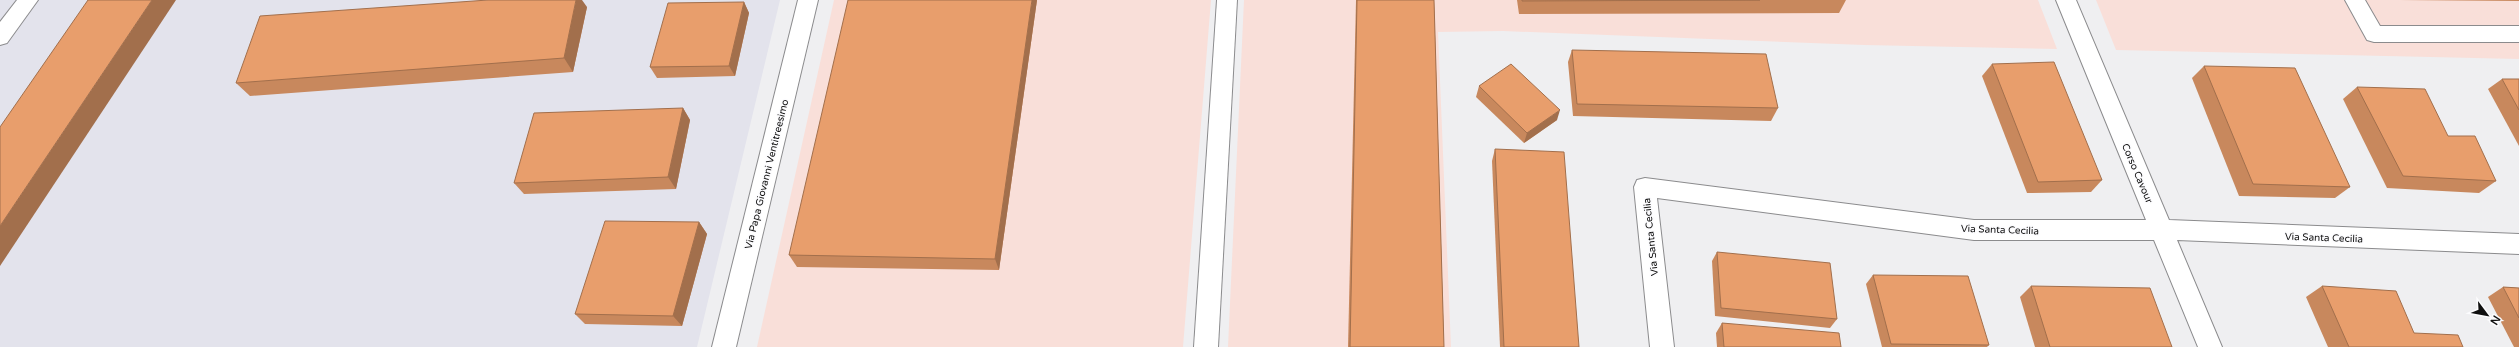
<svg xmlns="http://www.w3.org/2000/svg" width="2519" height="347" font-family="'Varela Round',sans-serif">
  <rect width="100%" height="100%" fill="#efeff1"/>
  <g fill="#f9dfd9">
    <polygon points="834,0 1211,0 1183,347 757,347"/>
    <polygon points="1244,0 2038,0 2057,49 1864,45 1503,31 1438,32 1451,347 1228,347"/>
    <polygon points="2096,0 2519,0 2519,59 2116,50"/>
  </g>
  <polygon fill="#e3e3ec" points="0,0 780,0 697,347 0,347"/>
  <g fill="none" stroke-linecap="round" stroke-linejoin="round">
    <g stroke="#8b8b8d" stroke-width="2">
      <g id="minor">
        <polygon points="17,0 38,0 7,43 0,45 0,22"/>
        <polygon points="798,0 818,0 736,347 712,347"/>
        <polygon points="1217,0 1237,0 1218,347 1194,347"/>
        <polygon points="2056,0 2076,0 2169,220 2519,234 2519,254 2177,240 2222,347 2198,347 2154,240 1974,240 1657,198 1674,347 1650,347 1634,187 1637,180 1645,178 1974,220 2146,220"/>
        <polygon points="2345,0 2365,0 2380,26 2519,26 2519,42 2374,42 2367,40"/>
      </g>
    </g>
    <use href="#minor" fill="#fff" fill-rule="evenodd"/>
  </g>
  <g fill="#c8885d">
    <polygon points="1037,0 999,270 797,267 789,255"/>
    <polygon points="1356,0 1434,0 1444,347 1348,347"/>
    <polygon points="1517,0 1846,0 1839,13 1519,14"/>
    <polygon points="2400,0 2519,0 2519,1"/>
    <polygon points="744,2 749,13 735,76 657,78 650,67"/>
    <polygon points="587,7 573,72 250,96 236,83"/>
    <polygon points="1572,50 1778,108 1771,121 1573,116 1568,62"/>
    <polygon points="1992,64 2102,180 2091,192 2027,193 1982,76"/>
    <polygon points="2204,66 2350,187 2335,198 2239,196 2192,78"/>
    <polygon points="2502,79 2519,79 2519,146 2488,89"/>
    <polygon points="1479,86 1557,120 1524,143 1476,97"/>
    <polygon points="2357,87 2448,136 2496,181 2479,193 2387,188 2343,99"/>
    <polygon points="683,108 690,120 676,189 524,194 514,183"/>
    <polygon points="1495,149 1579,347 1500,347 1492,161"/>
    <polygon points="699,222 707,234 682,326 585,324 575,314"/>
    <polygon points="1717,252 1837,319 1830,328 1715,316 1712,261"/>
    <polygon points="1873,275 1989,345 1987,347 1882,347 1866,284"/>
    <polygon points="2031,286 2172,347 2035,347 2020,297"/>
    <polygon points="2322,286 2414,333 2463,347 2328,347 2306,297"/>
    <polygon points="2503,287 2519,288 2519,347 2514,347 2488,297"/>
    <polygon points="1722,323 1841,347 1717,347 1716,333"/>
  </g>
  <g fill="#a26f4c">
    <polygon points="152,0 176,0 0,266 0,226"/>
    <polygon points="576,0 582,0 587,7 573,72 564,58"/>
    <polygon points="1032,0 1037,0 999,270 995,259"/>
    <polygon points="744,2 749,13 735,76 729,66"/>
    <polygon points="683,108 690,120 676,189 668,177"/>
    <polygon points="1560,110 1557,120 1524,143 1527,133"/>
    <polygon points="699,222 707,234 682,326 673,316"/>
  </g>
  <g fill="#e89e6c" stroke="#a26f4c">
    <polygon points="88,0 152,0 0,226 0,127"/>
    <polygon points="488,0 576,0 564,58 236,83 260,16"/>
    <polygon points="848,0 1032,0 995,259 789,255"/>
    <polygon points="1357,0 1434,0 1444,347 1350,347"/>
    <polygon points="1522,0 1760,0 1522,1"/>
    <polygon points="744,2 729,66 650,67 668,3"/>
    <polygon points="1572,50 1766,54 1778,108 1577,104"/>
    <polygon points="2054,62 2102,180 2038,182 1992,64"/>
    <polygon points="1511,64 1560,110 1527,133 1479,86"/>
    <polygon points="2204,66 2295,68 2350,187 2253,184"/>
    <polygon points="2502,79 2519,79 2519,110"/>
    <polygon points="2357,87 2425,89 2448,136 2475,136 2496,181 2403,176"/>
    <polygon points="683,108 668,177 514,183 534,113"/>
    <polygon points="1495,149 1564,152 1579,347 1504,347"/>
    <polygon points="605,221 699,222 673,316 575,314"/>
    <polygon points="1717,252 1830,263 1837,319 1721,308"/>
    <polygon points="1873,275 1968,276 1989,345 1891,344"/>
    <polygon points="2031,286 2150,288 2172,347 2050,347"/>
    <polygon points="2322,286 2396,291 2414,333 2458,335 2463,347 2349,347"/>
    <polygon points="2503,287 2519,288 2519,318"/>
    <polygon points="1722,323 1839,333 1841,347 1724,347"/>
  </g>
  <g text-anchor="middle" stroke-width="3" stroke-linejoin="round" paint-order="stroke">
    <g font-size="10" fill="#0f0f0f" stroke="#fcfcfe">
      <text transform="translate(2138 173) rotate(67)" y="4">Corso Cavour</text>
      <text transform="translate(766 174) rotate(-76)" y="4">Via Papa Giovanni Ventitreesimo</text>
      <text transform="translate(2000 229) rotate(2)" y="4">Via Santa Cecilia</text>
      <text transform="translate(1650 237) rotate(-96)" y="4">Via Santa Cecilia</text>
      <text transform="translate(2324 237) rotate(2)" y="4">Via Santa Cecilia</text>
    </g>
  </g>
  <g transform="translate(2487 315) rotate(122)" stroke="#fcfcfe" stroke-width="3" paint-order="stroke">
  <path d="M0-3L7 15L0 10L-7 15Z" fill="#0f0f0f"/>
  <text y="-6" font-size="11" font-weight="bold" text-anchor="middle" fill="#0f0f0f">N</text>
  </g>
</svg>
